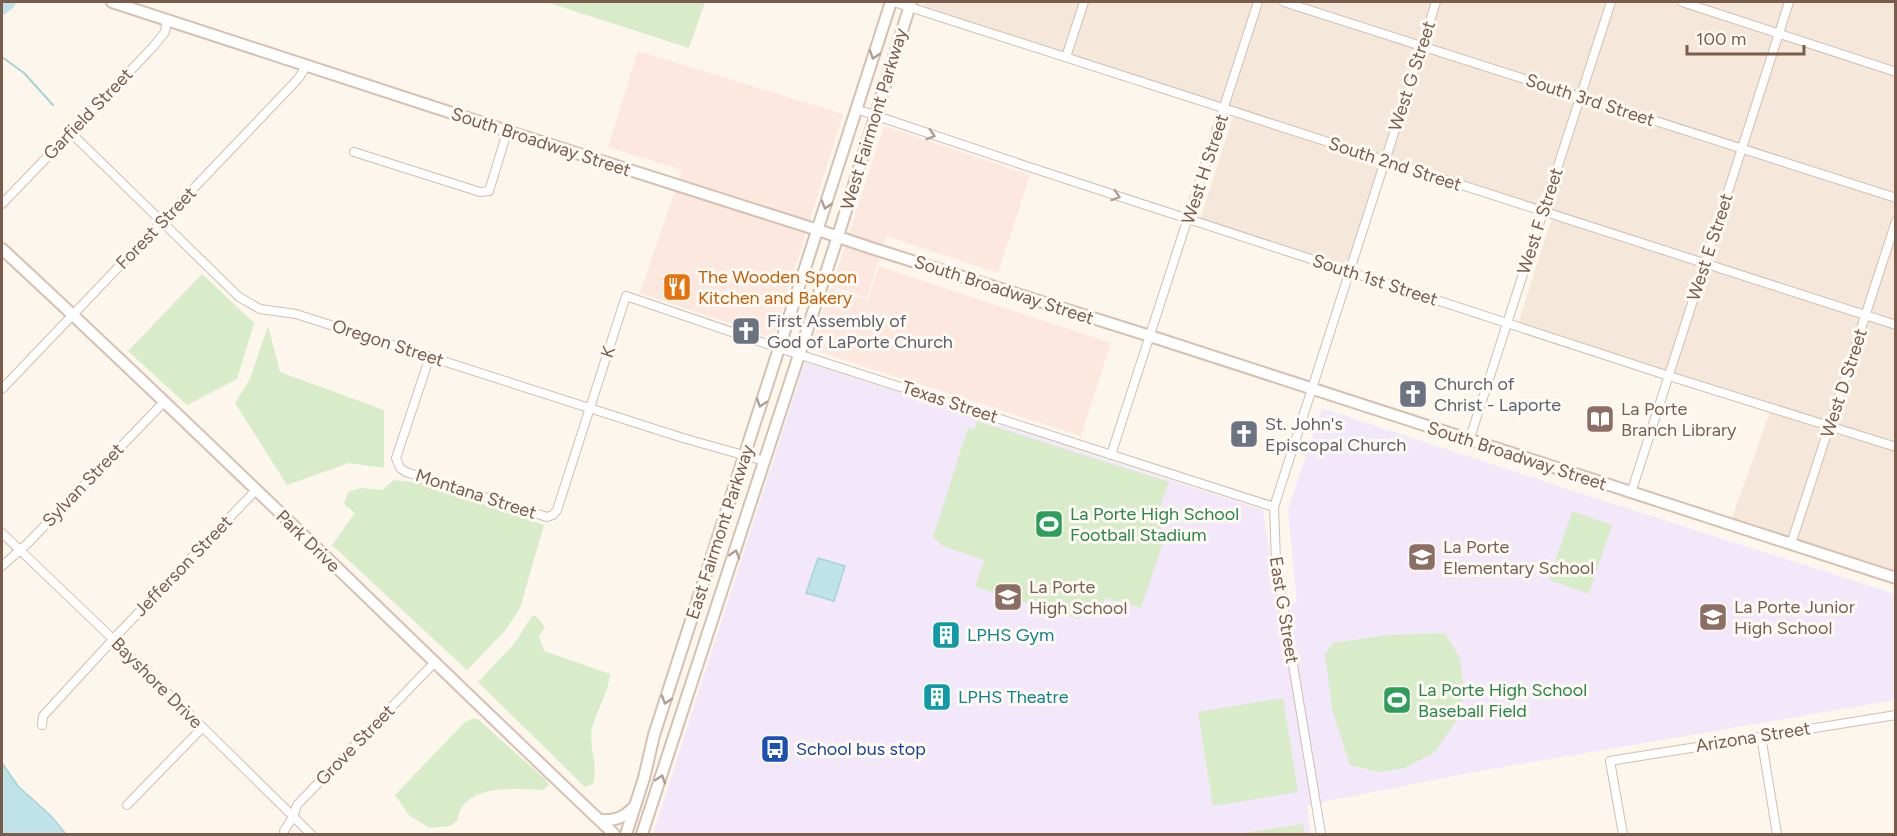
<svg xmlns="http://www.w3.org/2000/svg" width="1897" height="836" font-family="Figtree,sans-serif">
  <rect width="100%" height="100%" fill="#fdf6ec"/>
  <polygon fill="#f5e8da" points="925,2 1895,2 1895,570 1732,518 1772,406 1518,324 1553,214 1384,156 1346,271 1199,223 1235,110 922,10"/>
  <g fill="#fde8e0">
    <polygon points="638,51 843,114 773,338 640,293 682,170 608,147"/>
    <polygon points="884,126 1030,175 998,273 886,236 867,298 832,286"/>
    <polygon points="879,266 1111,343 1081,436 810,349 830,288 868,300"/>
  </g>
  <polygon fill="#f3e8fa" points="805,362 1263,510 1275,589 1297,604 1288,510 1322,408 1573,491 1895,594 1895,700 1474,772 1307,805 1311,834 653,834"/>
  <g fill="#d8ecc9">
    <polygon points="546,2 705,2 689,48"/>
    <polygon points="202,274 254,323 237,379 187,405 128,351"/>
    <polygon points="268,326 280,372 384,410 384,468 349,463 287,485 235,403 250,379"/>
    <polygon points="977,421 1169,482 1159,510 1163,543 1141,608 1105,598 1101,608 1084,603 1079,619 975,587 984,560 943,546 933,537 968,428 974,430"/>
    <polygon points="394,480 422,483 544,525 520,608 505,631 467,670 332,545 355,513 344,504 348,492 361,488 382,490"/>
    <polygon points="1572,511 1612,525 1589,594 1549,580"/>
    <path d="M 535,615 L 545,627 L 539,636 L 544,651 L 610,674 C 608,694 597,710 592,728 C 588,746 599,765 593,784 L 585,787 L 478,682 L 514,644 L 532,616 Z"/>
    <polygon points="1445,633 1460,658 1464,691 1458,718 1434,753 1404,768 1379,772 1350,765 1332,709 1325,654 1333,643 1387,635"/>
    <polygon points="1283,698 1298,792 1213,806 1198,712"/>
    <path d="M 471,719 L 478,719 L 546,780 L 549,785 L 543,790 C 514,789 463,783 457,821 L 450,826 L 429,828 L 409,815 L 395,795 L 464,723 Z"/>
    <polygon points="1303,824 1305,834 1237,834"/>
  </g>
  <g fill="#bfe3e8" stroke="#a5d3da" stroke-width="1.5">
    <polygon points="818,558 845,566 834,601 806,593"/>
    <polygon points="2,763 18,786 51,816 66,834 2,834"/>
  </g>
  <g fill="none" stroke-linecap="round" stroke-linejoin="round">
    <polyline stroke="#a5d3da" stroke-width="2" points="2,57 24,73 53,105"/>
    <polyline stroke="#bfe3e8" stroke-width="14" points="2,8 9,2"/>
    <g stroke="#d1beb0" stroke-width="10">
      <g id="street">
        <polyline points="894,2 1896,325"/>
        <polyline points="1284,2 1896,198"/>
        <polyline points="1682,2 1896,72"/>
        <polyline points="1066,57 1084,2"/>
        <polyline points="856,109 1026,166 1669,376 1896,447"/>
        <polyline points="70,132 239,297 260,309 296,314 683,438 764,461"/>
        <polyline points="354,152 480,192 489,191 505,139 504,130"/>
        <polyline points="2,204 153,47 165,32 167,19"/>
        <polyline points="430,356 396,458 400,468 406,472 547,517 553,515 557,510 626,296 779,348 1274,507"/>
        <polyline points="2,389 298,79 307,65"/>
        <polyline points="1469,441 1611,2"/>
        <polyline points="1111,455 1258,2"/>
        <polyline points="1631,493 1789,2"/>
        <polyline points="2,533 114,640 311,834"/>
        <polyline points="1791,544 1896,221"/>
        <polyline points="2,566 27,544 164,402"/>
        <polyline points="42,725 43,716 119,633 256,490"/>
        <polyline points="1761,736 1777,834"/>
        <polyline points="127,805 202,728"/>
        <polyline points="284,831 293,817 297,805 434,663"/>
        <polyline points="1321,834 1276,562 1274,507 1436,2"/>
        <polyline points="1623,834 1610,761 1896,715"/>
      </g>
    </g>
    <g stroke="#d6c0b0" stroke-width="14">
      <g id="secondary">
        <polyline points="112,2 504,130 818,230 871,248 1150,336 1896,578"/>
        <path d="M 2,249 C 209,440 409,640 614,834"/>
        <path d="M 600,820 C 615,821 623,818 634,807"/>
        <polyline points="626,834 644,778 654,735 891,2"/>
        <polyline points="642,834 838,236 911,2"/>
      </g>
    </g>
    <use href="#street" stroke="#fff" stroke-width="8"/>
    <use href="#secondary" stroke="#fff" stroke-width="10"/>
  </g>
  <defs><path id="oneway-chevron" d="M-2-3.5L2.5 0L-2 3.5" fill="none" stroke-width="1.6" stroke-linecap="round" stroke-linejoin="round" transform="scale(1.5)"/></defs>
  <g stroke="#af9d94">
    <use href="#oneway-chevron" transform="translate(874 55) rotate(108)"/>
    <use href="#oneway-chevron" transform="translate(931 135) rotate(18)"/>
    <use href="#oneway-chevron" transform="translate(1116 196) rotate(18)"/>
    <use href="#oneway-chevron" transform="translate(826 205) rotate(107)"/>
    <use href="#oneway-chevron" transform="translate(761 403) rotate(108)"/>
    <use href="#oneway-chevron" transform="translate(735 554) rotate(-73)"/>
    <use href="#oneway-chevron" transform="translate(666 700) rotate(108)"/>
    <use href="#oneway-chevron" transform="translate(661 779) rotate(-72)"/>
  </g>
  <defs>
    <g id="restaurant-square" transform="scale(1.5)"><rect x="-9" y="-9" width="18" height="18" rx="4" fill="#e8710a" stroke="#fffaf3"/><path d="M-5-6h1v4h1v-4h1v4h1v-4h1v5L-1.5 .5V6h-2V.5L-5-1ZM5-6V6H3V1.5H1.5Q1.5-4 5-6Z" fill="#fff"/></g>
    <g id="church-square" transform="scale(1.5)"><rect x="-9" y="-9" width="18" height="18" rx="4" fill="#6b7280" stroke="#fffaf3"/><path d="M-1.2-6h2.4v3.5h3.3v2.4h-3.3V6h-2.4V-.1h-3.3v-2.4h3.3Z" fill="#fff"/></g>
    <g id="library-square" transform="scale(1.5)"><rect x="-9" y="-9" width="18" height="18" rx="4" fill="#8d6e63" stroke="#fffaf3"/><path d="M-6-4Q-3-5.5-.7-3.5V5Q-3 3-6 4ZM6-4Q3-5.5 .7-3.5V5Q3 3 6 4Z" fill="#fff"/></g>
    <g id="stadium-square" transform="scale(1.5)"><rect x="-9" y="-9" width="18" height="18" rx="4" fill="#2e9e5b" stroke="#fffaf3"/><path d="M0-5a6.5 5 0 1 0 0 10a6.5 5 0 1 0 0-10ZM-3.5-1.8h7v3.6h-7Z" fill="#fff"/></g>
    <g id="school-square" transform="scale(1.5)"><rect x="-9" y="-9" width="18" height="18" rx="4" fill="#8d6e63" stroke="#fffaf3"/><path d="M0-5L7-2L0 1L-7-2ZM-4 1L0 2.5L4 1V4Q0 6-4 4Z" fill="#fff"/></g>
    <g id="building-square" transform="scale(1.5)"><rect x="-9" y="-9" width="18" height="18" rx="4" fill="#0f9aa8" stroke="#fffaf3"/><path d="M-4-6H4V6H1V3H-1V6H-4ZM-2.5-4.3h1.7v1.8h-1.7ZM.8-4.3h1.7v1.8H.8ZM-2.5-1h1.7V.8h-1.7ZM.8-1h1.7V.8H.8Z" fill="#fff"/></g>
    <g id="bus-square" transform="scale(1.5)"><rect x="-9" y="-9" width="18" height="18" rx="4" fill="#1a4fb4" stroke="#fffaf3"/><path d="M-5-6H5V4H4V6H2V4H-2V6H-4V4H-5ZM-3.5-4V0h7V-4ZM-3.5 1.2v1.5H-2V1.2ZM2 1.2v1.5H3.5V1.2Z" fill="#fff"/></g>
  </defs>
  <g fill-rule="evenodd">
    <use href="#restaurant-square" x="677" y="287"/>
    <use href="#church-square" x="746" y="331"/>
    <use href="#church-square" x="1413" y="394"/>
    <use href="#library-square" x="1600" y="419"/>
    <use href="#church-square" x="1244" y="434"/>
    <use href="#stadium-square" x="1049" y="524"/>
    <use href="#school-square" x="1422" y="557"/>
    <use href="#school-square" x="1008" y="597"/>
    <use href="#school-square" x="1713" y="617"/>
    <use href="#building-square" x="946" y="635"/>
    <use href="#building-square" x="937" y="697"/>
    <use href="#stadium-square" x="1397" y="700"/>
    <use href="#bus-square" x="775" y="749"/>
  </g>
  <g text-anchor="middle" stroke-width="6" stroke-linejoin="round" paint-order="stroke">
    <g font-size="18" fill="#7a5c4d" stroke="#fffaf3">
      <text transform="translate(1412 76) rotate(-72)" y="6">West G Street</text>
      <text transform="translate(1590 100) rotate(18)" y="6">South 3rd Street</text>
      <text transform="translate(88 114) rotate(-46)" y="6">Garfield Street</text>
      <text transform="translate(874 119) rotate(-73)" y="6">West Fairmont Parkway</text>
      <text transform="translate(541 142) rotate(18)" y="6">South Broadway Street</text>
      <text transform="translate(1395 164) rotate(18)" y="6">South 2nd Street</text>
      <text transform="translate(1205 169) rotate(-72)" y="6">West H Street</text>
      <text transform="translate(1540 221) rotate(-72)" y="6">West F Street</text>
      <text transform="translate(156 228) rotate(-46)" y="6">Forest Street</text>
      <text transform="translate(1710 247) rotate(-72)" y="6">West E Street</text>
      <text transform="translate(1375 280) rotate(18)" y="6">South 1st Street</text>
      <text transform="translate(1004 290) rotate(18)" y="6">South Broadway Street</text>
      <text transform="translate(388 343) rotate(18)" y="6">Oregon Street</text>
      <text transform="translate(608 352) rotate(-72)" y="6">K</text>
      <text transform="translate(1844 383) rotate(-72)" y="6">West D Street</text>
      <text transform="translate(950 402) rotate(18)" y="6">Texas Street</text>
      <text transform="translate(1517 456) rotate(18)" y="6">South Broadway Street</text>
      <text transform="translate(83 485) rotate(-46)" y="6">Sylvan Street</text>
      <text transform="translate(476 494) rotate(18)" y="6">Montana Street</text>
      <text transform="translate(720 532) rotate(-72)" y="6">East Fairmont Parkway</text>
      <text transform="translate(308 541) rotate(44)" y="6">Park Drive</text>
      <text transform="translate(183 566) rotate(-46)" y="6">Jefferson Street</text>
      <text transform="translate(1284 610) rotate(81)" y="6">East G Street</text>
      <text transform="translate(157 683) rotate(45)" y="6">Bayshore Drive</text>
      <text transform="translate(1753 737) rotate(-9)" y="6">Arizona Street</text>
      <text transform="translate(355 745) rotate(-46)" y="6">Grove Street</text>
    </g>
    <g font-size="18" fill="#c56008" stroke="#fffaf3" text-anchor="start">
      <text x="698" y="283">The Wooden Spoon<tspan x="698" dy="21">Kitchen and Bakery</tspan></text>
    </g>
    <g font-size="18" fill="#5b616d" stroke="#fffaf3" text-anchor="start">
      <text x="767" y="327">First Assembly of<tspan x="767" dy="21">God of LaPorte Church</tspan></text>
      <text x="1434" y="390">Church of<tspan x="1434" dy="21">Christ - Laporte</tspan></text>
      <text x="1265" y="430">St. John's<tspan x="1265" dy="21">Episcopal Church</tspan></text>
    </g>
    <g font-size="18" fill="#785e54" stroke="#fffaf3" text-anchor="start">
      <text x="1621" y="415">La Porte<tspan x="1621" dy="21">Branch Library</tspan></text>
      <text x="1443" y="553">La Porte<tspan x="1443" dy="21">Elementary School</tspan></text>
      <text x="1029" y="593">La Porte<tspan x="1029" dy="21">High School</tspan></text>
      <text x="1734" y="613">La Porte Junior<tspan x="1734" dy="21">High School</tspan></text>
    </g>
    <g font-size="18" fill="#27864d" stroke="#fffaf3" text-anchor="start">
      <text x="1070" y="520">La Porte High School<tspan x="1070" dy="21">Football Stadium</tspan></text>
      <text x="1418" y="696">La Porte High School<tspan x="1418" dy="21">Baseball Field</tspan></text>
    </g>
    <g font-size="18" fill="#0d838f" stroke="#fffaf3" text-anchor="start">
      <text x="967" y="641">LPHS Gym</text>
      <text x="958" y="703">LPHS Theatre</text>
    </g>
    <g font-size="18" fill="#164399" stroke="#fffaf3" text-anchor="start">
      <text x="796" y="755">School bus stop</text>
    </g>
  </g>
  <rect width="1897" height="836" fill="none" stroke="#7a5c4d" stroke-width="6"/>
  <path d="M1687 45v9h117v-9" fill="none" stroke="#7a5c4d" stroke-width="3"/>
  <text x="1696" y="45" font-size="18" fill="#7a5c4d" stroke="#fffaf3" stroke-width="4.5" paint-order="stroke">100 m</text>
</svg>
